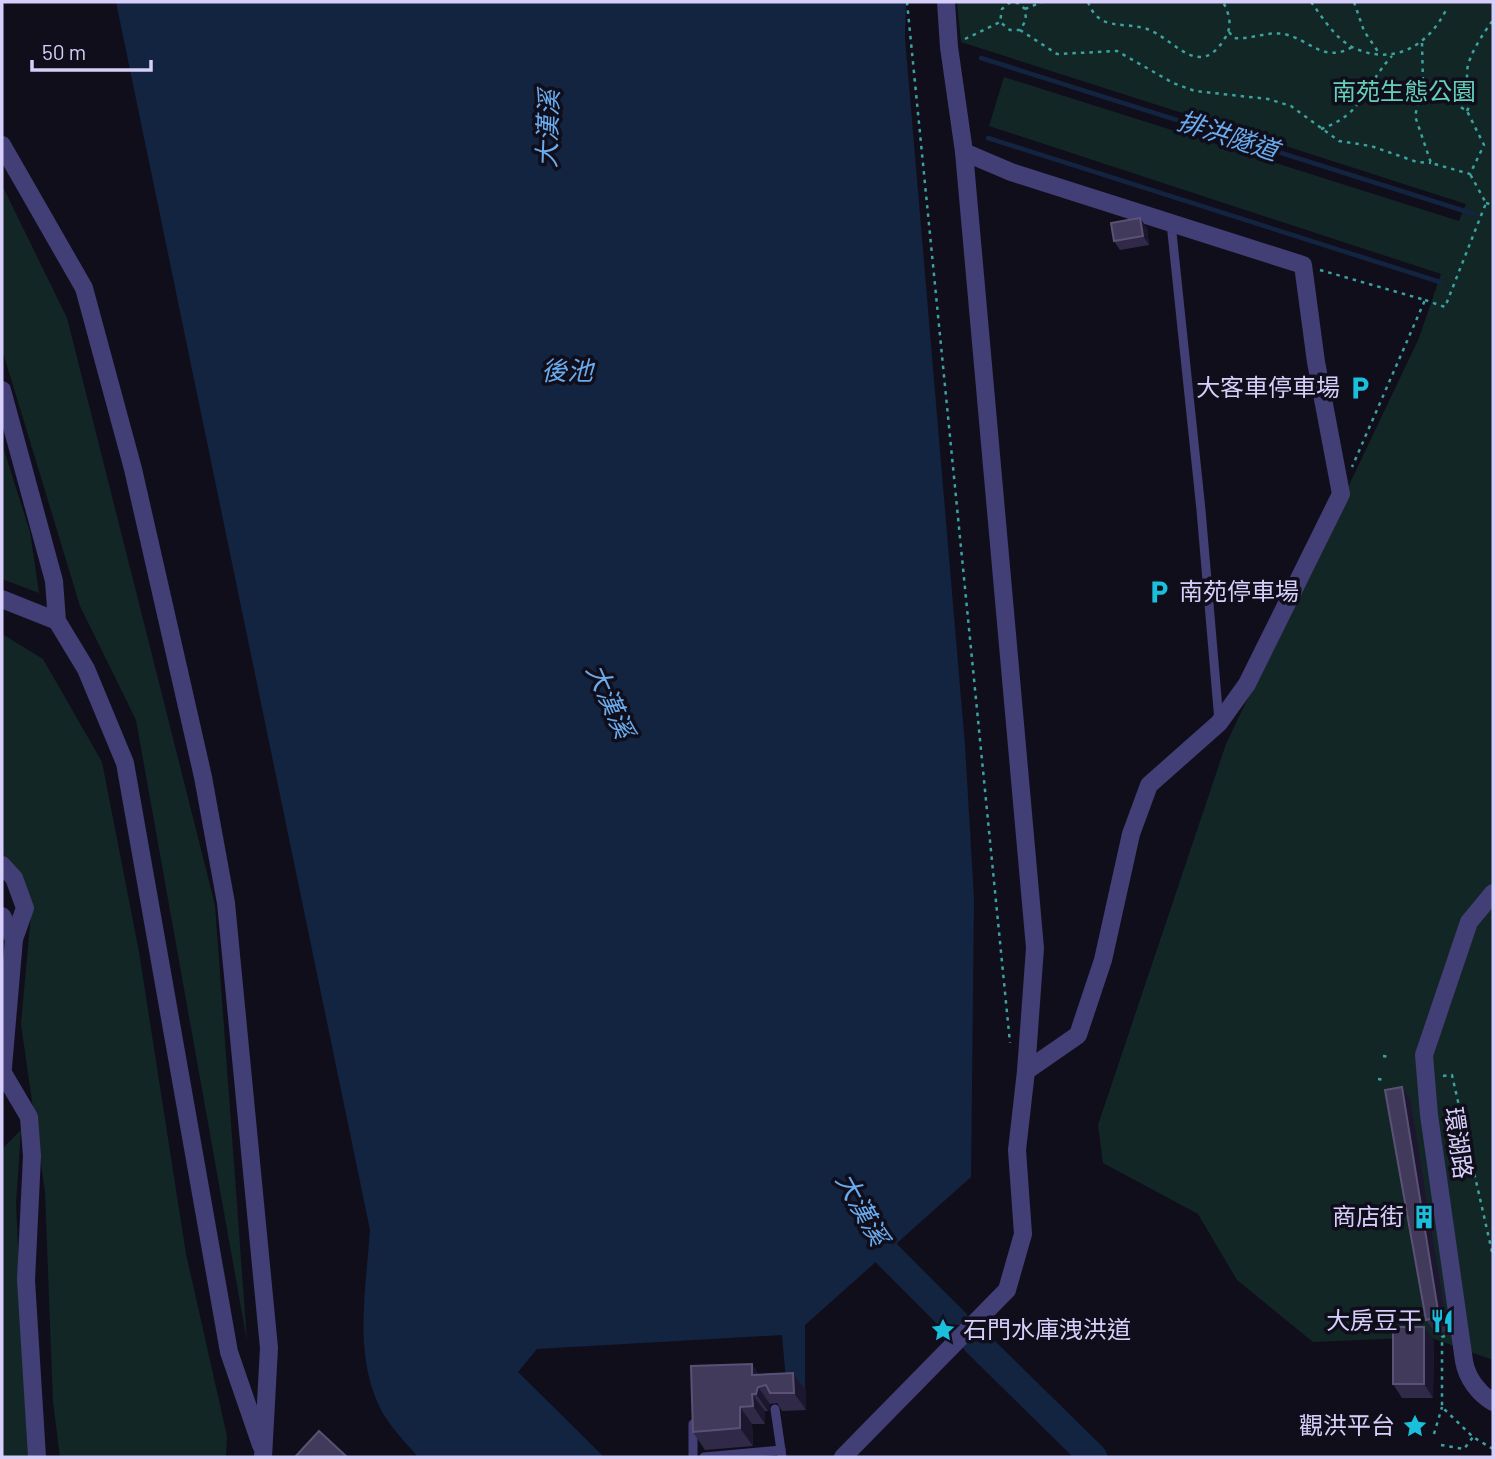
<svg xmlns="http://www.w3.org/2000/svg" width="1495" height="1459" font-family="Barlow,'Noto Sans TC',sans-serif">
  <rect width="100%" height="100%" fill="#110e1c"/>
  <g fill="#122626">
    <polygon points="957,2 1493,2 1493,1360 1429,1337 1313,1342 1237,1280 1198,1214 1103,1163 1098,1125 1226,744 1419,338 1441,274 989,126 1004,77 1459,221 1466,204 961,42"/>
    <polygon points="2,185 67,318 215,905 247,1341 136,720 80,606 2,349"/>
    <polygon points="2,444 30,532 39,593 2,579"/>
    <polygon points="2,634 43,659 102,762 139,952 186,1254 227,1436 226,1457 60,1457 53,1402 45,1192 21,1024 32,903 2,852"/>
    <polygon points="21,1130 16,1204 28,1457 2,1457 2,1149"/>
  </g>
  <path fill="#132440" d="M 116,2 L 906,2 L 905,38 L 965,746 L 974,898 L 971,1177 L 805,1325 L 805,1390 L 787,1390 L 782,1335 L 537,1349 L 518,1372 L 604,1457 L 418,1457 C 407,1444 393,1430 384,1415 C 352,1359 366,1291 370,1230 Z"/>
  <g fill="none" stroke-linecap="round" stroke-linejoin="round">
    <g stroke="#132440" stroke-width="4.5">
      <polyline points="981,58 1474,214"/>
      <polyline points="988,138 1440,282"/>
    </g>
    <g stroke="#132440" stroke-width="28">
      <polyline points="869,1222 887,1254 955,1322"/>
      <polyline points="976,1342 1093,1457"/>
    </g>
    <g stroke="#3ba29f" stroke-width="2.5" stroke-dasharray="3.5 5" stroke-linecap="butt">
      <polyline points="907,2 1010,1043"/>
      <path d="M 1088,2 C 1099,32 1123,21 1147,29 C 1175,39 1199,81 1225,38 C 1233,26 1229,13 1223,2"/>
      <path d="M 1311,2 C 1323,18 1334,37 1352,47 C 1393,67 1429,46 1447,8"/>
      <polyline points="1354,2 1364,31 1379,53"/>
      <polyline points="1025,9 1042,2"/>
      <polyline points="1020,30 1057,54 1117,51 1173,83 1195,91 1268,99 1291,106 1339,141 1371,146 1417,162 1431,163"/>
      <path d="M 1229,32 L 1234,38 C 1250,40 1267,31 1284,34 C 1309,39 1324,64 1352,47"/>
      <polyline points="965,39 1000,22 1002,9 1009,3 1018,3 1025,9 1026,20 1020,30 1010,30 1000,22"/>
      <polyline points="1422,43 1423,84 1415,116 1431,163 1470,174 1484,145 1467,111 1423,84"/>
      <path d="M 1467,111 C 1475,96 1466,86 1467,71 C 1469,54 1483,34 1493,20"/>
      <path d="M 1321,129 C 1365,113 1362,89 1392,56"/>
      <polyline points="1486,203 1493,205"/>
      <polyline points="1320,270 1425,300 1352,467"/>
      <polyline points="1425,300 1445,307 1486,203 1470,174"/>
      <polyline points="1383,1056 1391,1057"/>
      <polyline points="1443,1076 1452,1075 1493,1256"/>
      <polyline points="1378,1079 1385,1080"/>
      <polyline points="1445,1336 1442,1337 1442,1407 1473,1437 1493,1449"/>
      <polyline points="1434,1434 1442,1407"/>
      <polyline points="1441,1445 1464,1449 1473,1437"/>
    </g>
    <g stroke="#423e76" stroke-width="9">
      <polyline points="1171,223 1201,510 1219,721"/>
      <polyline points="775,1409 782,1457"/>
      <polyline points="693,1424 693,1457"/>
      <polyline points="704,1457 781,1450"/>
    </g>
    <g stroke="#423e76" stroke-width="18">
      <polyline points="2,145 84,288 133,469 203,777 226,903 269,1348 263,1457"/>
      <polyline points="964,152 1011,172 1303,265 1316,362 1341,494 1247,684 1219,723 1149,785 1131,834 1103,960 1078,1035 1026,1071"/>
      <polyline points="2,390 54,581 57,621 86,669 125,763 229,1352 261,1445"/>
      <polyline points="2,599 57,621"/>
      <polyline points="2,865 14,878 25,908 14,939 2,1079"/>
      <path d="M 1493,893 L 1469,922 L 1424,1055 L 1429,1115 L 1464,1361 C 1467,1378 1478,1393 1493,1402"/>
      <polyline points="2,916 14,939"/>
      <polyline points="3,1073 29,1117 32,1156 26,1280 37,1457"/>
      <polyline points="843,1457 1007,1290 1023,1234 1017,1150 1026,1071 1035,948 964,152 949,47 946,2"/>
    </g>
  </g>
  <g fill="#302948">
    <polygon points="1147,228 1149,245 1120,250 1114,241"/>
    <polygon points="1402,1087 1411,1101 1448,1331 1436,1334 1426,1320"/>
    <polygon points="1424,1327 1434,1341 1433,1398 1402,1398 1393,1384"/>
    <polygon points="793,1373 806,1391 806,1410 782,1411 777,1403 770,1404 768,1411 765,1411 765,1424 752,1424 753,1446 705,1450 693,1432 759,1375"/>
  </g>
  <g fill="#1c162f">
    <polygon points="1140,218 1147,228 1149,245 1143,236"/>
    <polygon points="1402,1087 1411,1101 1448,1331 1439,1317"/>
    <polygon points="1424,1327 1434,1341 1433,1398 1424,1384"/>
    <polygon points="752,1364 764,1382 752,1375"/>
    <polygon points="793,1373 806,1391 806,1410 794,1393"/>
    <polygon points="758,1387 770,1404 768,1411 756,1394"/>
    <polygon points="752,1394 765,1411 765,1424 753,1406"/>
    <polygon points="740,1407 752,1424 753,1446 740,1428"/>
  </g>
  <g fill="#423a5b" stroke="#595274" stroke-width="2">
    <polygon points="1140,218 1143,236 1114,241 1111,223"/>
    <polygon points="1402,1087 1439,1317 1426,1320 1385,1090"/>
    <rect x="1393" y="1327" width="31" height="57"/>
    <polygon points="752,1364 752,1375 793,1373 794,1393 770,1393 766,1385 758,1387 756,1394 752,1394 753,1406 740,1407 740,1428 693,1432 691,1366"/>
    <polygon points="319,1431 347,1457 295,1457"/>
  </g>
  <defs>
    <g id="parking-bare" transform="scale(1.89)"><path d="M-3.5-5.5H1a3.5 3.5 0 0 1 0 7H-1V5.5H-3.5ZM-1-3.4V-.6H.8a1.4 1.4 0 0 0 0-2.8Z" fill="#1ac0db" stroke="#110e1c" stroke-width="2.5" paint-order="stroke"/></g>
    <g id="building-bare" transform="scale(1.89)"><path d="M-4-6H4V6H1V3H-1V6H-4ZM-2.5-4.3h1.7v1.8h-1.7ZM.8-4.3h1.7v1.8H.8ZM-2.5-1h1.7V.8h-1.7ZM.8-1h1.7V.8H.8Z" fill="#1ac0db" stroke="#110e1c" stroke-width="2.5" paint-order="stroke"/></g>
    <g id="restaurant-bare" transform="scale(1.89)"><path d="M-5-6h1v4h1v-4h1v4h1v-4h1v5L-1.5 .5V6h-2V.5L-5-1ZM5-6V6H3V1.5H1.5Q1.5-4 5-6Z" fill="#1ac0db" stroke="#110e1c" stroke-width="2.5" paint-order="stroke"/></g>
    <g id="sight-bare" transform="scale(1.89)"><path d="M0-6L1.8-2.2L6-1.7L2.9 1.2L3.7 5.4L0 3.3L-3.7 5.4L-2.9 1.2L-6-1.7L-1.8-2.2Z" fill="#1ac0db" stroke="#110e1c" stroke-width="2.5" paint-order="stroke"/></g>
  </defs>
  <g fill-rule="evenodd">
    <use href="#parking-bare" x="1360" y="388"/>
    <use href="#parking-bare" x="1159" y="592"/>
    <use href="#building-bare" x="1424" y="1217"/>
    <use href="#restaurant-bare" x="1442" y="1321"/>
    <use href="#sight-bare" x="943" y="1330"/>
    <use href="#sight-bare" x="1415" y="1426"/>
  </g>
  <g text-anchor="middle" stroke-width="7" stroke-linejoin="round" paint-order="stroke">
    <g font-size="24" fill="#64d0b9" stroke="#110e1c">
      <text x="1404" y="100">南苑生態公園</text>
    </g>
    <g font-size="24" fill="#d5cff9" stroke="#110e1c" text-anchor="end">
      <text x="1340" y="396">大客車停車場</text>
      <text x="1179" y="600" text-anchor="start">南苑停車場</text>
      <text x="1404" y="1225">商店街</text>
      <text x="1422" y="1329">大房豆干</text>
      <text x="963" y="1338" text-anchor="start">石門水庫洩洪道</text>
      <text x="1395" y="1434">觀洪平台</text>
    </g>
    <g font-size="24" fill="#d5cff9" stroke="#110e1c">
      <text transform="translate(1458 1143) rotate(82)" y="8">環湖路</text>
    </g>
    <g font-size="26" font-style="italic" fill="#69abed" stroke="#110e1c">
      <text transform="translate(548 129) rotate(-88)" y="9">大漢溪</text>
      <text transform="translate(1228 136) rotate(18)" y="9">排洪隧道</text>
      <text x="567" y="380">後池</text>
      <text transform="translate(610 701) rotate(66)" y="9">大漢溪</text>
      <text transform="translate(862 1209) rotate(61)" y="9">大漢溪</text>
    </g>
  </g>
  <rect width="1495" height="1459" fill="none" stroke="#d5cff9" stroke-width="7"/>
  <path d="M32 60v10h119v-10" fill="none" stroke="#d5cff9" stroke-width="3.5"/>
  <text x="42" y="60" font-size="21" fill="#d5cff9" stroke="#110e1c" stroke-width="5" paint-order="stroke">50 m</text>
</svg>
